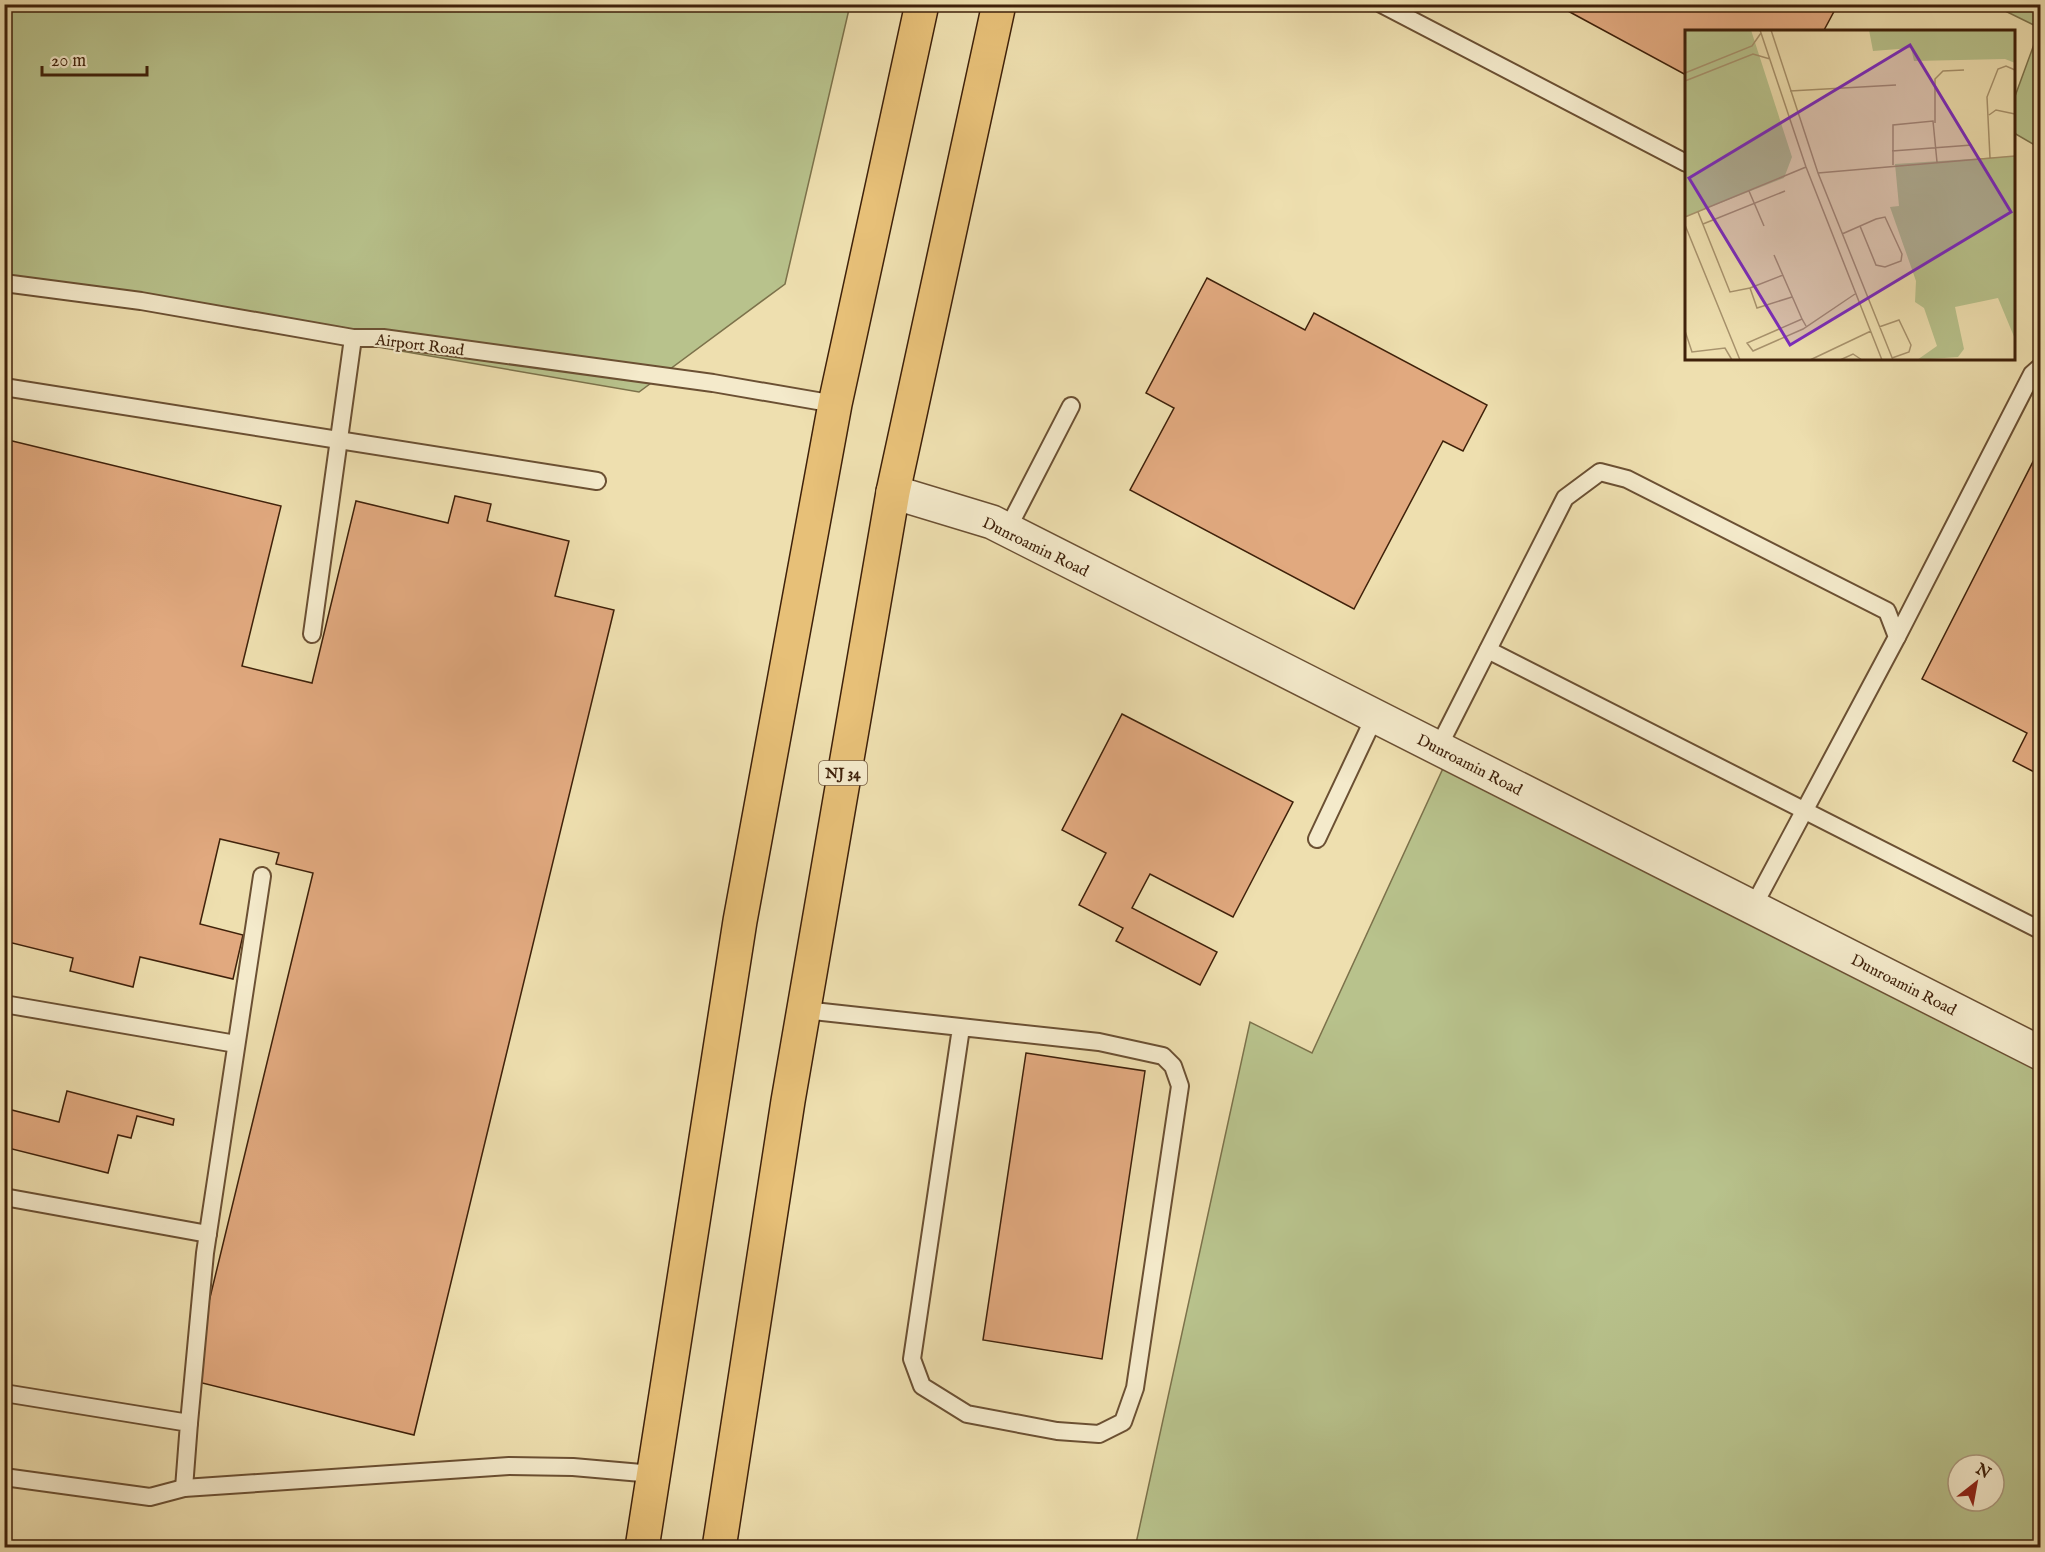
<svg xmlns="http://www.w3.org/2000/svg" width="2045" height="1552" font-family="'IM FELL English',serif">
  <rect width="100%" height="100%" fill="#eedfaf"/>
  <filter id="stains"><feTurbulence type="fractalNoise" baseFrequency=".00333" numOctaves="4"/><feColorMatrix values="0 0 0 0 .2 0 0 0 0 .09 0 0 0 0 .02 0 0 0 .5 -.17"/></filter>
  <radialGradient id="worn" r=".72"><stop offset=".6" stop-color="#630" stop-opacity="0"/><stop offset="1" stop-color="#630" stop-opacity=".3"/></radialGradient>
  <g fill="#b8c28c" stroke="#7c724b" stroke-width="1.5" fill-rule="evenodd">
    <polygon points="4,5 850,5 785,284 639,392 5,283"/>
    <polygon points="1993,5 2040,5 2040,148 2014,133 2014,99 2040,28"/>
    <path d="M 1451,751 L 2040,1048 L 2040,1547 L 1135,1548 L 1250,1022 L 1312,1053 ZM 1958,1465 L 1994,1465 L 1994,1501 L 1958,1501 Z"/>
  </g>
  <g fill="#e1a97f" stroke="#3f210a" stroke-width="1.5">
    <polygon points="1555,4 1838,4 1823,32 1686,32 1686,75"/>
    <polygon points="1207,278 1305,330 1314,313 1487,405 1463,451 1443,441 1354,609 1130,490 1174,408 1146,393"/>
    <polygon points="4,439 281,506 242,666 312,683 356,501 448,523 455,496 491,504 487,521 569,541 555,596 614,610 414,1435 190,1380 313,873 276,864 279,853 220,839 200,924 243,935 233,979 140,957 133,987 70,971 73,958 4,941"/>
    <polygon points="2040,448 2040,775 2013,761 2027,733 1922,679"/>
    <polygon points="1122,714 1293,802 1233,917 1150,874 1132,908 1217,952 1200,985 1116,941 1123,928 1079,905 1106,853 1062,830"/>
    <polygon points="1026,1053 1145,1071 1102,1359 983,1340"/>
    <polygon points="67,1091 174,1119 173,1125 137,1116 131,1138 118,1135 108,1173 4,1147 4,1108 59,1122"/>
  </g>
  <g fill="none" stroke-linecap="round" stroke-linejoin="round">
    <g stroke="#6b5033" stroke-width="20">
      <g id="service">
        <polyline points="1381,4 1686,163"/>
        <polyline points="4,283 141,301 353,338 383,338 713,383 835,404"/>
        <polyline points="4,387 597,481"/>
        <polyline points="1007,530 1071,406"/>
        <polyline points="312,634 353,338"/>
        <polyline points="1897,637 2032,374 2040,367"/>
        <polyline points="1488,650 2040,930"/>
        <polyline points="1438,748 1565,498 1600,472 1627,479 1887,611 1897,637 1753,907"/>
        <polyline points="1317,839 1375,716"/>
        <polyline points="4,1004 236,1044"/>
        <polyline points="804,1010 1099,1042 1163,1056 1173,1066 1180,1086 1135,1388 1123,1422 1099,1434 1057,1431 967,1414 922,1386 912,1359 961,1028"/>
        <polyline points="4,1197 208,1234"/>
        <polyline points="4,1393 189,1423 184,1488"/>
        <polyline points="189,1423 205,1253 262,876"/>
        <polyline points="4,1477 150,1497 184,1488 509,1466 573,1467 653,1474"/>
      </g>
    </g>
    <g stroke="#6b5033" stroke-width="36">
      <polyline id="minor" points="893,492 992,522 2040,1053"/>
    </g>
    <g stroke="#3f210a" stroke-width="36">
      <g id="trunk">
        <polyline points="642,1548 740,921 835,404 922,4"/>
        <polyline points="719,1548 788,1101 893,492 999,4"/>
      </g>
    </g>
    <use href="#service" stroke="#f4eacb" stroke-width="16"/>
    <use href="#minor" stroke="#f4eacb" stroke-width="33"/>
    <use href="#trunk" stroke="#e7c078" stroke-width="33"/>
  </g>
  <g text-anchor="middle" stroke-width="4.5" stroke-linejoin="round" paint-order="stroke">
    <rect fill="#f4eacb" stroke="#755d44" stroke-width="1.5" x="819" y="761" width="48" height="24" rx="4.5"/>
    <g font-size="15" font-weight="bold" fill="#3f210a">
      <text x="843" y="778">NJ 34</text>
    </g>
    <g font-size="16" fill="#3f210a" stroke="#f4eacb">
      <text transform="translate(420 344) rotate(7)" y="6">Airport Road</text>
      <text transform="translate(1036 546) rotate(26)" y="6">Dunroamin Road</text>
      <text transform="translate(1470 764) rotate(27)" y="6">Dunroamin Road</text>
      <text transform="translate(1904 984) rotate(27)" y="6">Dunroamin Road</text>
    </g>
  </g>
  <g transform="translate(1685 30)">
    <rect width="330" height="330" fill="#eedfaf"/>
    <path d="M 0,0 L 66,0 L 107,127 L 99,148 L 0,187 ZM 184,0 L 330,0 L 330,33 L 320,29 L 229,31 L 226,18 L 188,21 ZM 330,126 L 330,309 L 313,268 L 270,277 L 279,319 L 273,327 L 232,330 L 252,316 L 239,278 L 230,272 L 231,251 L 205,177 L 214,176 L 210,134 Z" fill="#b8c28c"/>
    <path fill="none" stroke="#a8936d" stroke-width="1.5" d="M 75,0 L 121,137 L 197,330M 86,0 L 133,143 L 208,330M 0,43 L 67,16 L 76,3M 0,51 L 68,24 L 85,29M 105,61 L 211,55M 304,85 L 311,80 L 330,84M 250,93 L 250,49 L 258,41 L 279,40M 207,121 L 287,115M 305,128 L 302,67 L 313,39 L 321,36 L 330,40M 208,135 L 208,95 L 248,91 L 252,132M 133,143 L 330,126M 64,161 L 79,196M 13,182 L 45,262 L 65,258M 0,187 L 121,137M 18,194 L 100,161M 0,195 L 55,330M 157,204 L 191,189 L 200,187 L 217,224 L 216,231 L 200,237 L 191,235 L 175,196M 89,225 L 117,289M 98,245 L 65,258 L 72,278 L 107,267M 121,296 L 117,289 L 62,313 L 68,321 L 118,299 L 170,264M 194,297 L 214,290 L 226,315 L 224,322 L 207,328M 0,301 L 7,322 L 40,318 L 47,330M 125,330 L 186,301M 155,330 L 168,324 L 177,330"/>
    <path fill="#7b2cbf" fill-opacity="0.15" stroke="#7b2cbf" stroke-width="3" d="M 225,15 L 326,182 L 105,315 L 4,148 Z"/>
    <rect width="330" height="330" fill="none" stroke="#3f210a" stroke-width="3"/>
  </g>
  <rect width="2045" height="1552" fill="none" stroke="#eedfaf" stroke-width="24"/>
  <rect x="6" y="6" width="2033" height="1540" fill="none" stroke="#3f210a" stroke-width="3"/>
  <rect x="12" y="12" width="2021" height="1528" fill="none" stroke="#3f210a" stroke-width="1.5"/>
  <g transform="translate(1976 1483) rotate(31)"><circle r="28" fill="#f4eacb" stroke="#ac9a7e" stroke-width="1.5"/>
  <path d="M0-4.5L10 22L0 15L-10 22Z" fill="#8f2418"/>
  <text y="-9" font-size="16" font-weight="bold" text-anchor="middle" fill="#3f210a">N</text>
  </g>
  <path d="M42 66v9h105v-9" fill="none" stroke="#3f210a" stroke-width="3"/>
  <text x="51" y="66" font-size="18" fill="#3f210a" stroke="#f4eacb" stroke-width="4.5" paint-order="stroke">20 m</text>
  <rect width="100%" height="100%" filter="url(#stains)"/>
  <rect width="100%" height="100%" fill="url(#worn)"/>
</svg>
